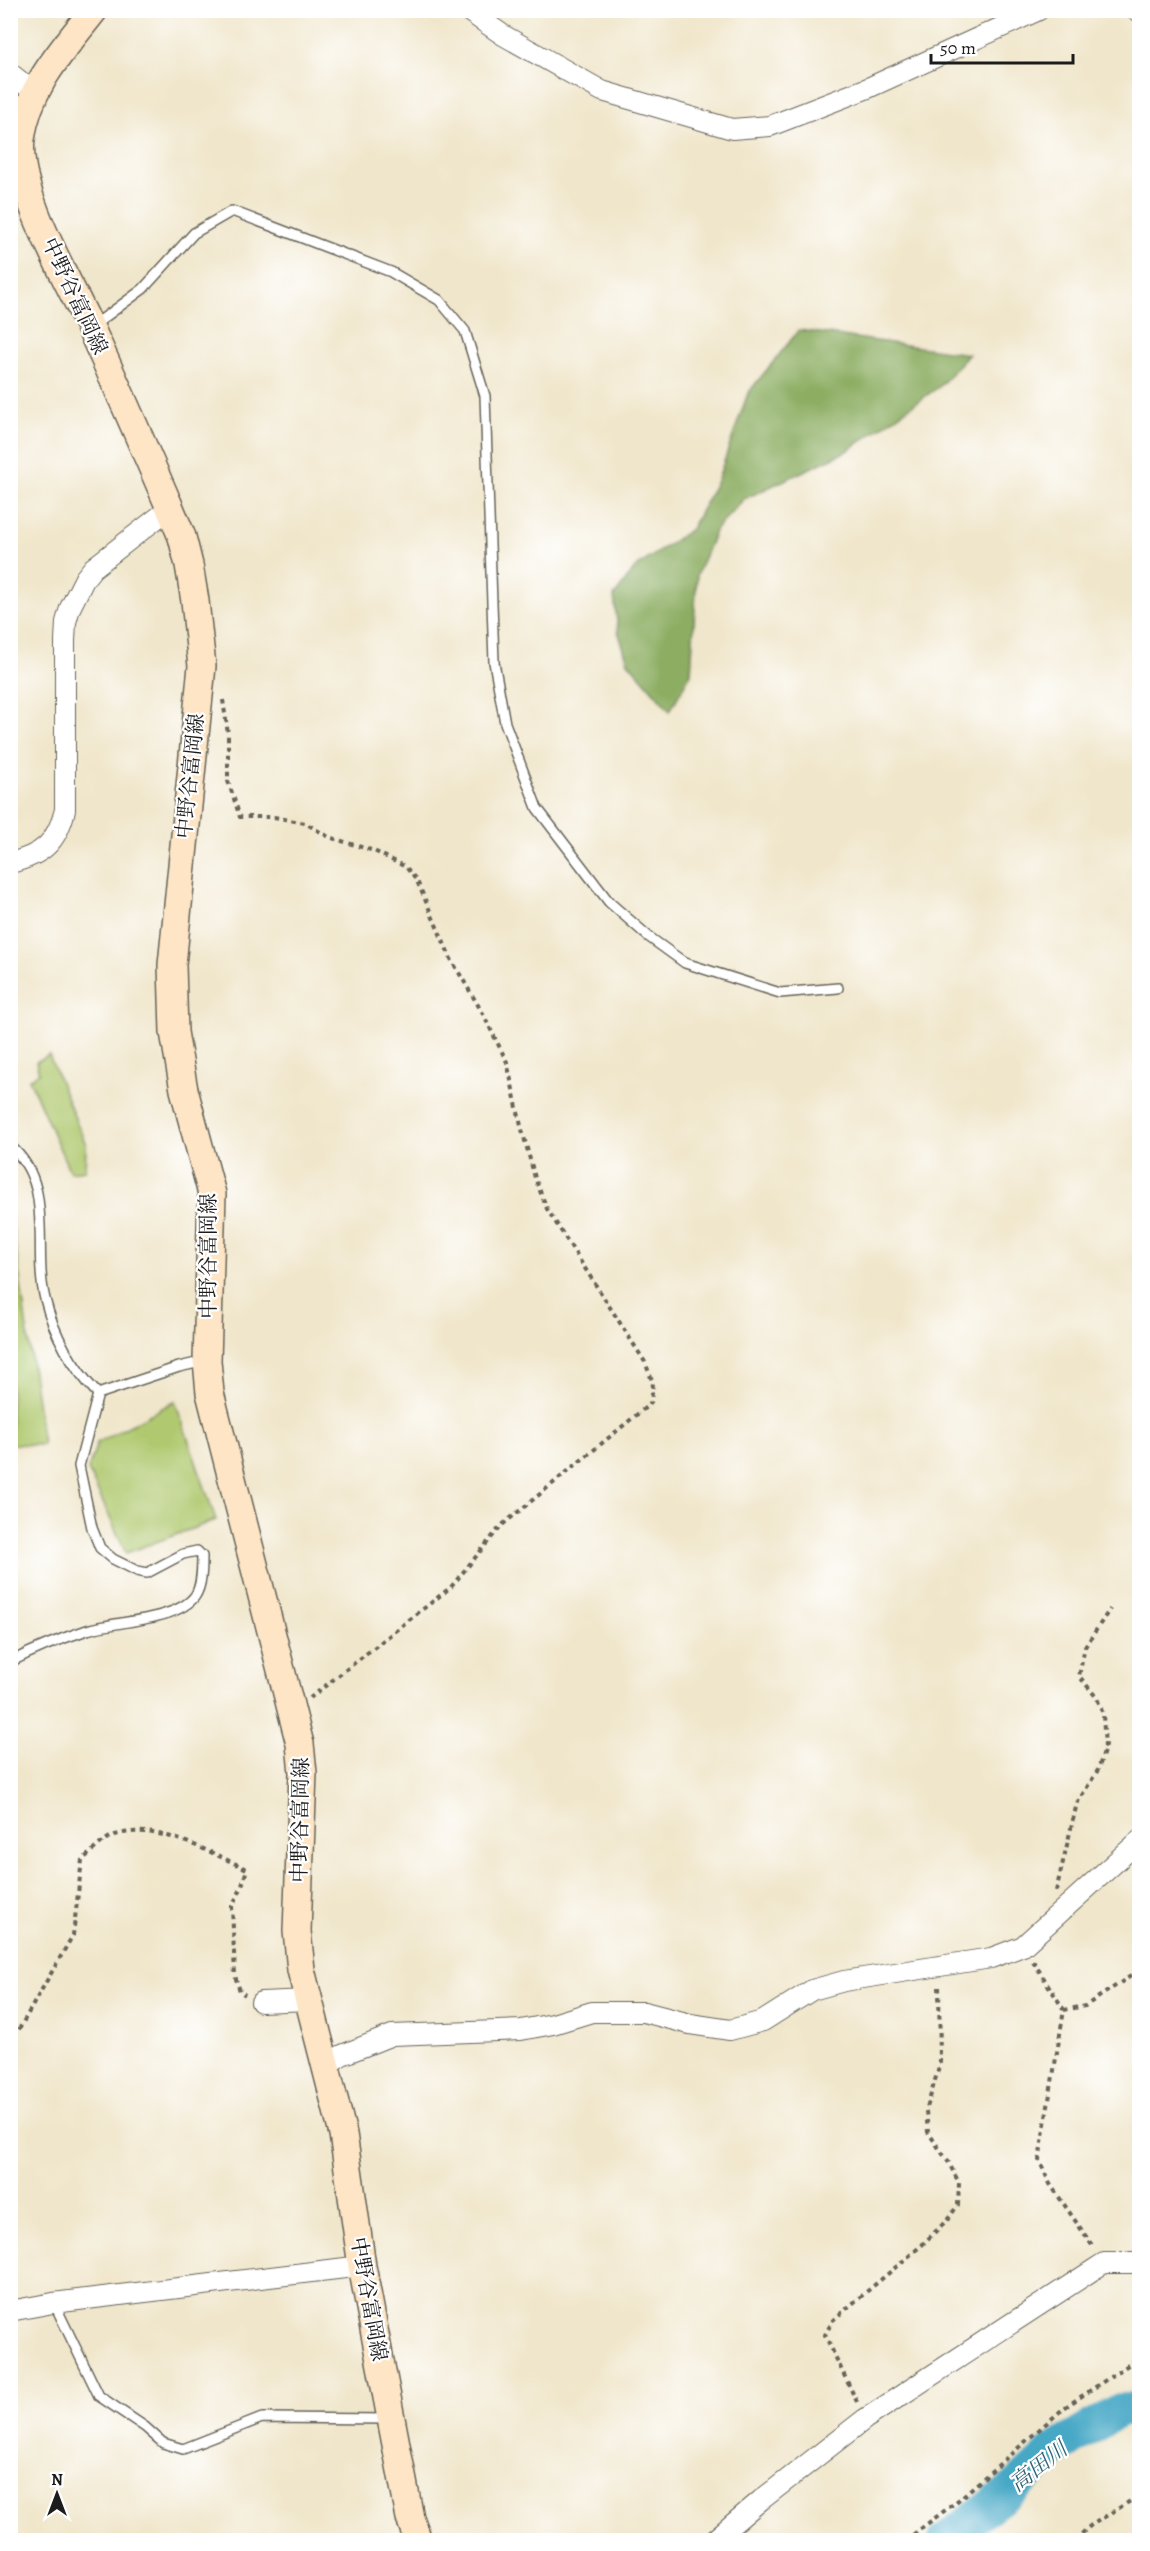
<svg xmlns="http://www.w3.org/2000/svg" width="1150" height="2551" font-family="Alegreya,'Noto Serif JP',serif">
  <rect width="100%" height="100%" fill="#fff"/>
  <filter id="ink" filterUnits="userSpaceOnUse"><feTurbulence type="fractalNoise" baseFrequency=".0167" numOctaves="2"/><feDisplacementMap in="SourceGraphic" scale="12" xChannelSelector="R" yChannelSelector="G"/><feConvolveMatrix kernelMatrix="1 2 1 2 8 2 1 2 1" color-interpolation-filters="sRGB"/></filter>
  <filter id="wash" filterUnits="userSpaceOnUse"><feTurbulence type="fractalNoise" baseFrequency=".008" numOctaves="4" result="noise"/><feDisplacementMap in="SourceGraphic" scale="24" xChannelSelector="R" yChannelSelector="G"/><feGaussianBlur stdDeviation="1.35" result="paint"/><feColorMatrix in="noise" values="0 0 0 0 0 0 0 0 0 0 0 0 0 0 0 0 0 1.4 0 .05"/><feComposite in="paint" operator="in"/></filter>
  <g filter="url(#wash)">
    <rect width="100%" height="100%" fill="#f0e6cb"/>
    <g fill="#b0c96f" stroke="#667246" stroke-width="1.5">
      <polygon points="49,1055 86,1145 85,1170 70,1172 29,1079 39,1073 36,1062"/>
      <polygon points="10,1214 11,1214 43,1445 11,1444"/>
      <polygon points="175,1401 216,1520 126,1553 88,1470 97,1443"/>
    </g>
    <polygon fill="#8cad62" stroke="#54643f" stroke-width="1.5" points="799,330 969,354 940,386 847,451 744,499 716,529 697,575 691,673 670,711 628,662 618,631 614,596 635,568 691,529 718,479 748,393"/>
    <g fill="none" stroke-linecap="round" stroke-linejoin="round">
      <polyline stroke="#46a8c6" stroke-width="34" points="945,2540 1015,2487 1054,2450 1120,2410 1140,2410"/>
    </g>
  </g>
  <g filter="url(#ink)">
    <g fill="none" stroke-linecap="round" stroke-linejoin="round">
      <g stroke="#666359" stroke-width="12">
        <g id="lane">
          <polyline points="93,326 143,289 194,233 232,211 391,272 439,300 465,331 485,396 494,662 505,723 537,808 609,902 649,937 685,963 780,993 838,988"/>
          <path d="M 10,1146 C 56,1184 32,1248 45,1299 C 54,1335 72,1367 98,1394"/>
          <polyline points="98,1394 179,1367 205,1361"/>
          <path d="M 10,1662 C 35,1649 60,1639 87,1630 C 115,1621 177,1621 195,1596 C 202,1586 202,1568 202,1556 L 197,1551 L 183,1554 L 147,1573 L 137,1571 L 113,1559 L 100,1548 L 92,1528 L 79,1466 L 98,1394"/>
          <polyline points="54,2303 99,2396 145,2427 163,2443 183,2449 262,2418 389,2419"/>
        </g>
      </g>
      <g stroke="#666359" stroke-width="22">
        <g id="street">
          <polyline points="467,10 503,35 602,91 732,129 770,126 868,88 1039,10"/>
          <polyline points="1136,10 1140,12"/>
          <polyline points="10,73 34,92"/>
          <path d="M 10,863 C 43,855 57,842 65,810 L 65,641 L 66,622 L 70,608 L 85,578 L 93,568 L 170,508"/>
          <polyline points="261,2002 308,2000"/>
          <polyline points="326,2065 342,2055 392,2035 521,2030 553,2024 592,2012 644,2012 690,2024 730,2030 763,2021 812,1990 844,1981 991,1958 1023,1946 1140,1840"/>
          <polyline points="10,2311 53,2303 362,2266"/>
          <polyline points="714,2540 761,2500 865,2419 1093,2270 1104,2263 1140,2263"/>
        </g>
      </g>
      <g stroke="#666359" stroke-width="30">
        <path id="secondary" d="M 94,10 C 62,51 28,86 21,139 C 15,193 68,279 91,329 C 118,388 144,448 170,508 L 182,537 L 189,565 L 195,601 L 202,666 L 172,965 L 174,1032 L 184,1090 L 212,1194 L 207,1361 L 210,1393 L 300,1744 L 303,1773 L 297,1931 L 301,1970 L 343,2134 L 362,2266 L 410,2518 L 418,2540"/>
      </g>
      <g stroke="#666359" stroke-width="4" stroke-dasharray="4.5 4.5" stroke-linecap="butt">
        <polyline points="223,700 228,734 228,781 240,817 274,817 305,823 329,837 374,851 406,867 417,881 451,959 482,1012 507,1062 521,1126 535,1178 547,1209 645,1362 653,1383 651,1403 501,1526 451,1587 310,1698"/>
        <polyline points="1056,1891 1077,1803 1098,1770 1105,1748 1103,1714 1097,1698 1079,1676 1085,1647 1110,1609"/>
        <polyline points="1033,1961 1064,2010 1039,2160 1050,2184 1094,2248"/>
        <polyline points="1064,2010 1085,2006 1140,1970"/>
        <path d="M 10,2045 L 73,1935 L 82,1860 C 91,1853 104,1838 115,1835 C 159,1822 208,1852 247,1869 L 241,1889 L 232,1906 L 235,1976 L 240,1991 L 245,1995"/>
        <polyline points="857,2402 825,2335 833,2320 922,2245 948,2219 958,2205 959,2183 949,2163 928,2132 926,2111 940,2063 939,1984"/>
        <polyline points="906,2540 956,2502 1064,2408 1140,2357"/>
        <polyline points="1075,2540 1090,2526 1140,2495"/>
      </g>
      <use href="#lane" stroke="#fff" stroke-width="9"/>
      <use href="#street" stroke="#fff" stroke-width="20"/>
      <use href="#secondary" stroke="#fde5c5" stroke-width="27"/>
    </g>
  </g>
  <g text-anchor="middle" stroke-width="4.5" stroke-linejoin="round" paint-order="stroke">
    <g font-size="21" fill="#1c1c1c" stroke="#fff">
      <text transform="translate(75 296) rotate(65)" y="7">中野谷富岡線</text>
      <text transform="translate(190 776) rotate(-84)" y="7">中野谷富岡線</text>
      <text transform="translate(208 1256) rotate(-90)" y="7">中野谷富岡線</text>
      <text transform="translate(300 1820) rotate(-89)" y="7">中野谷富岡線</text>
      <text transform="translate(369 2299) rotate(80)" y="7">中野谷富岡線</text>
    </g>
    <g font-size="22" font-style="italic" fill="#316271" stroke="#fff">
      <text transform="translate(1038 2466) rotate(-38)" y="8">高田川</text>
    </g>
  </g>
  <rect width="1150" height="2551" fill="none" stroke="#fff" stroke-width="36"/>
  <g transform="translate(57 2494)" stroke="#ffffff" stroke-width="4.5" paint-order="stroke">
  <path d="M0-4.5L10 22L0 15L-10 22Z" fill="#1c1c1c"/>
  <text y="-9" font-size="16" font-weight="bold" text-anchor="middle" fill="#1c1c1c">N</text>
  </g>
  <path d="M931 54v9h142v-9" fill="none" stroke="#1c1c1c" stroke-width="3"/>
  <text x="940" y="54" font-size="18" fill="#1c1c1c" stroke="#ffffff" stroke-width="4.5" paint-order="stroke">50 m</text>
</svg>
